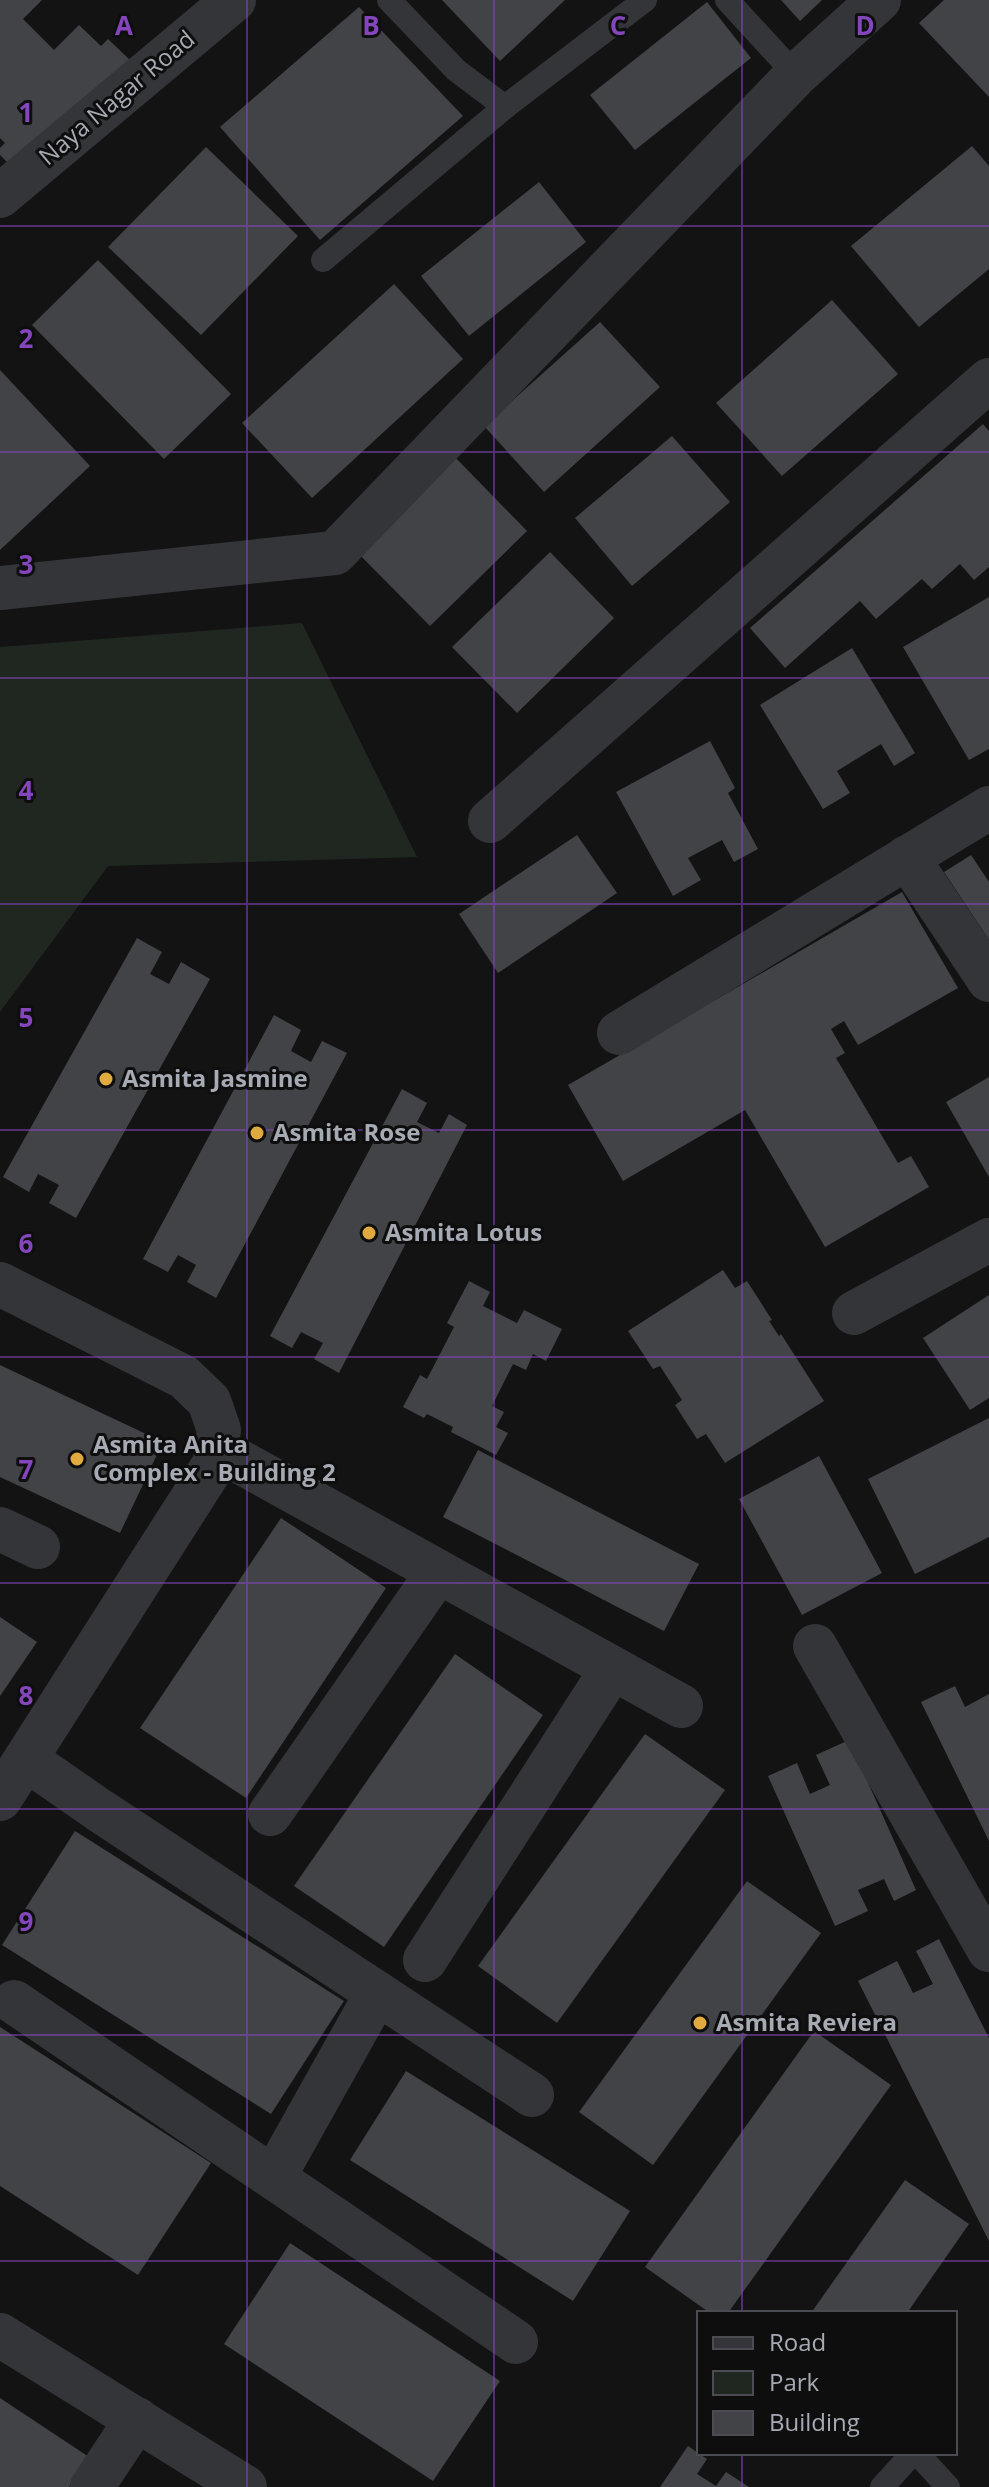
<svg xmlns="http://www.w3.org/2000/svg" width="989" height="2487" font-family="'Open Sans',sans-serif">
  <rect width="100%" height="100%" fill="#131314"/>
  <polygon fill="#202720" points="302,623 417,857 108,866 0,1012 0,647"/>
  <g fill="#424347">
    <polygon points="0,0 42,0 23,19 54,50 79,25 101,46 108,39 132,62 19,174 0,155 0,148 5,143 0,138"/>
    <polygon points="442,0 565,0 500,61"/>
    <polygon points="781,0 822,0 800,21"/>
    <polygon points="944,0 989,0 989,97 919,23"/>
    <polygon points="707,2 751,58 635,150 590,95"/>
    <polygon points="359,7 463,116 320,240 220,127"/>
    <polygon points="972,146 989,166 989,269 919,327 851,246"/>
    <polygon points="206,147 298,236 201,335 108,247"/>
    <polygon points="539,182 586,242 469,336 421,276"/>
    <polygon points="98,260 231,394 164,459 32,325"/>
    <polygon points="394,284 463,359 312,498 242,423"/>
    <polygon points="832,300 898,374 782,476 716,403"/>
    <polygon points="600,322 660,387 544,492 484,426"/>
    <polygon points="0,370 90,466 0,550"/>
    <polygon points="983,424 989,431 989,567 974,580 960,564 932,589 922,579 876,619 860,601 785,668 750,628"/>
    <polygon points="672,436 730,502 632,586 575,518"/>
    <polygon points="449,451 527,531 430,626 351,546"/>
    <polygon points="550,552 614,618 517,713 452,647"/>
    <polygon points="989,597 989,749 969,760 903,647"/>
    <polygon points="852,648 915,753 894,766 881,744 837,771 850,793 823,809 760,705"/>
    <polygon points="710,741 735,788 728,793 758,849 734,862 722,840 688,858 701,880 673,896 616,792"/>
    <polygon points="577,835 617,893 498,973 459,914"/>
    <polygon points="971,855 989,882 989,940 944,872"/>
    <polygon points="902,892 958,988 858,1045 844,1021 831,1029 845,1053 836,1058 898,1163 911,1156 929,1187 825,1247 745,1110 623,1181 568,1085"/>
    <polygon points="137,938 162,952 150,974 169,984 181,962 210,979 76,1218 49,1203 59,1185 38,1174 29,1192 3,1177"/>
    <polygon points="274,1015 301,1030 291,1051 311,1062 322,1041 347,1053 216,1298 187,1282 196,1265 178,1255 168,1272 143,1259"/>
    <polygon points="989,1077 989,1177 946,1102"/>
    <polygon points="402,1089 427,1103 417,1122 439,1133 449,1114 467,1125 339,1373 314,1359 323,1343 301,1332 292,1348 270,1336"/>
    <polygon points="723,1270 735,1288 747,1281 772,1320 769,1321 779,1336 781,1334 824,1401 725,1463 706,1434 697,1439 675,1405 682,1400 660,1366 653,1369 628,1331"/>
    <polygon points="469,1281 490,1292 483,1306 517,1323 524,1310 562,1329 546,1361 533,1354 526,1370 513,1364 492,1406 504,1412 496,1427 508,1433 496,1455 451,1432 453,1427 427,1414 424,1418 403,1407 420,1375 427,1379 454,1327 447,1323"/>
    <polygon points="989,1295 989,1398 970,1410 923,1338"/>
    <polygon points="0,1365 163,1442 120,1533 0,1477"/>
    <polygon points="989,1418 989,1537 915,1574 868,1479"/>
    <polygon points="478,1450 699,1564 664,1631 443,1517"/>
    <polygon points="819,1456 882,1573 802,1615 739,1499"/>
    <polygon points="281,1518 386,1588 246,1798 140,1728"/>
    <polygon points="0,1617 37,1642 0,1696"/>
    <polygon points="455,1654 543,1715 384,1947 294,1886"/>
    <polygon points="955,1686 965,1707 989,1694 989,1841 921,1702"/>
    <polygon points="645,1734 725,1790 557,2023 478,1966"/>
    <polygon points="849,1740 916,1890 894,1901 884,1879 858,1890 868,1911 835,1926 768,1776 797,1763 810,1794 830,1785 816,1755"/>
    <polygon points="75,1831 344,2001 271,2114 2,1945"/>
    <polygon points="747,1881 821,1933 653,2165 579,2112"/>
    <polygon points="939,1939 989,2038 989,2241 858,1981 897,1961 913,1993 933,1984 916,1951"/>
    <polygon points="0,2027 211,2163 138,2275 0,2186"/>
    <polygon points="814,2031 891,2085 728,2313 710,2313 645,2267"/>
    <polygon points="406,2071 630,2211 573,2301 350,2160"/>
    <polygon points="905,2180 969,2224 907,2313 811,2313"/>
    <polygon points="290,2243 500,2381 433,2481 224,2344"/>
    <polygon points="0,2398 89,2457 69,2487 0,2487"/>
    <polygon points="688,2446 707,2459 697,2474 716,2486 726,2472 749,2487 660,2487"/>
  </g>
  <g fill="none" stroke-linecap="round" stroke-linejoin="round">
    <g stroke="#343539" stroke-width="24">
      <polyline points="389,0 456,70 505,107 645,0"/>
      <polyline points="727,0 796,75"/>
      <polyline points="323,260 505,107"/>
      <polyline points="917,2453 948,2487"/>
      <polyline points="882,2487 913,2453"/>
    </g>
    <g stroke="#343539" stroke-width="44">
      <polyline points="0,588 335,553 796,75 879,0"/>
      <polyline points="490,821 989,380"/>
      <polyline points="907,857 989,980"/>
      <polyline points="619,1033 989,808"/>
      <polyline points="0,1284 184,1377 209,1401 219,1430 214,1464 0,1799"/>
      <polyline points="854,1313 989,1240"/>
      <polyline points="217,1449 681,1706"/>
      <polyline points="0,1529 38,1547"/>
      <polyline points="815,1646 989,1950"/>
      <polyline points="27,1760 99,1810 532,2095"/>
      <polyline points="270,1814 438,1572"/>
      <polyline points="425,1960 612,1669"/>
      <polyline points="14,2002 516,2342"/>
      <polyline points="274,2177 377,1993"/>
      <polyline points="92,2487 137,2419"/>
    </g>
    <g stroke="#343539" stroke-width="44">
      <polyline points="0,196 234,0"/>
      <polyline points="0,2335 245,2487"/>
    </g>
  </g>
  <path fill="none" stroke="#8445bd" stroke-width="2" stroke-opacity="0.55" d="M 247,0 L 247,2487M 494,0 L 494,2487M 742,0 L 742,2313M 0,226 L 989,226M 0,452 L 989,452M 0,678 L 989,678M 0,904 L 989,904M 0,1130 L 989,1130M 0,1357 L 989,1357M 0,1583 L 989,1583M 0,1809 L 989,1809M 0,2035 L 989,2035M 0,2261 L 989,2261M 742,2453 L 742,2487"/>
  <g fill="#e0aa3f" stroke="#0e0e0f" stroke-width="3">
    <circle cx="106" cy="1079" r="8"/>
    <circle cx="257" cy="1133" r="8"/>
    <circle cx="369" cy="1233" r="8"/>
    <circle cx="77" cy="1459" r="8"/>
    <circle cx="700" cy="2023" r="8"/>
  </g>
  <g text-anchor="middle" stroke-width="6" stroke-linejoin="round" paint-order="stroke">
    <g font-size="24" fill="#a6aab3" stroke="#0e0e0f">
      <text transform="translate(117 98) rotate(-40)" y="8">Naya Nagar Road</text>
    </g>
    <g font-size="24" font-weight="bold" fill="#a6aab3" stroke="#0e0e0f" text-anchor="start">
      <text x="122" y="1087">Asmita Jasmine</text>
      <text x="273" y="1141">Asmita Rose</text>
      <text x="385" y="1241">Asmita Lotus</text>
      <text x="93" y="1453">Asmita Anita<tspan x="93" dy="28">Complex - Building 2</tspan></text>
      <text x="716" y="2031">Asmita Reviera</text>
    </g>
  </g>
  <g font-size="26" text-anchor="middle" font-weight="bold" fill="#8445bd" stroke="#0e0e0f" stroke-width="6" stroke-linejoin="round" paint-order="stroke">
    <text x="124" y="35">A</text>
    <text x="371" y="35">B</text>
    <text x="618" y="35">C</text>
    <text x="865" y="35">D</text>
    <text x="26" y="122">1</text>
    <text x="26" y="348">2</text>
    <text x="26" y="574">3</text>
    <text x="26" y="800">4</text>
    <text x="26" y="1027">5</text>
    <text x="26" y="1253">6</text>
    <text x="26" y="1479">7</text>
    <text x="26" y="1705">8</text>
    <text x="26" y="1931">9</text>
  </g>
  <rect x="697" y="2311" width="260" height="144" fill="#0e0e0f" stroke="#4b4c51" stroke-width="2"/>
  <rect x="713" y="2337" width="40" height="12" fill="#343539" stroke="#4b4c51" stroke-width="2"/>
  <text x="769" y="2351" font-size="24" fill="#a6aab3">Road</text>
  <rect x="713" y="2371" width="40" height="24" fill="#202720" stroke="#4b4c51" stroke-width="2"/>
  <text x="769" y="2391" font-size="24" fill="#a6aab3">Park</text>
  <rect x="713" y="2411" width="40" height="24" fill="#424347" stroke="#4b4c51" stroke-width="2"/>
  <text x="769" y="2431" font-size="24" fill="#a6aab3">Building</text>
</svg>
